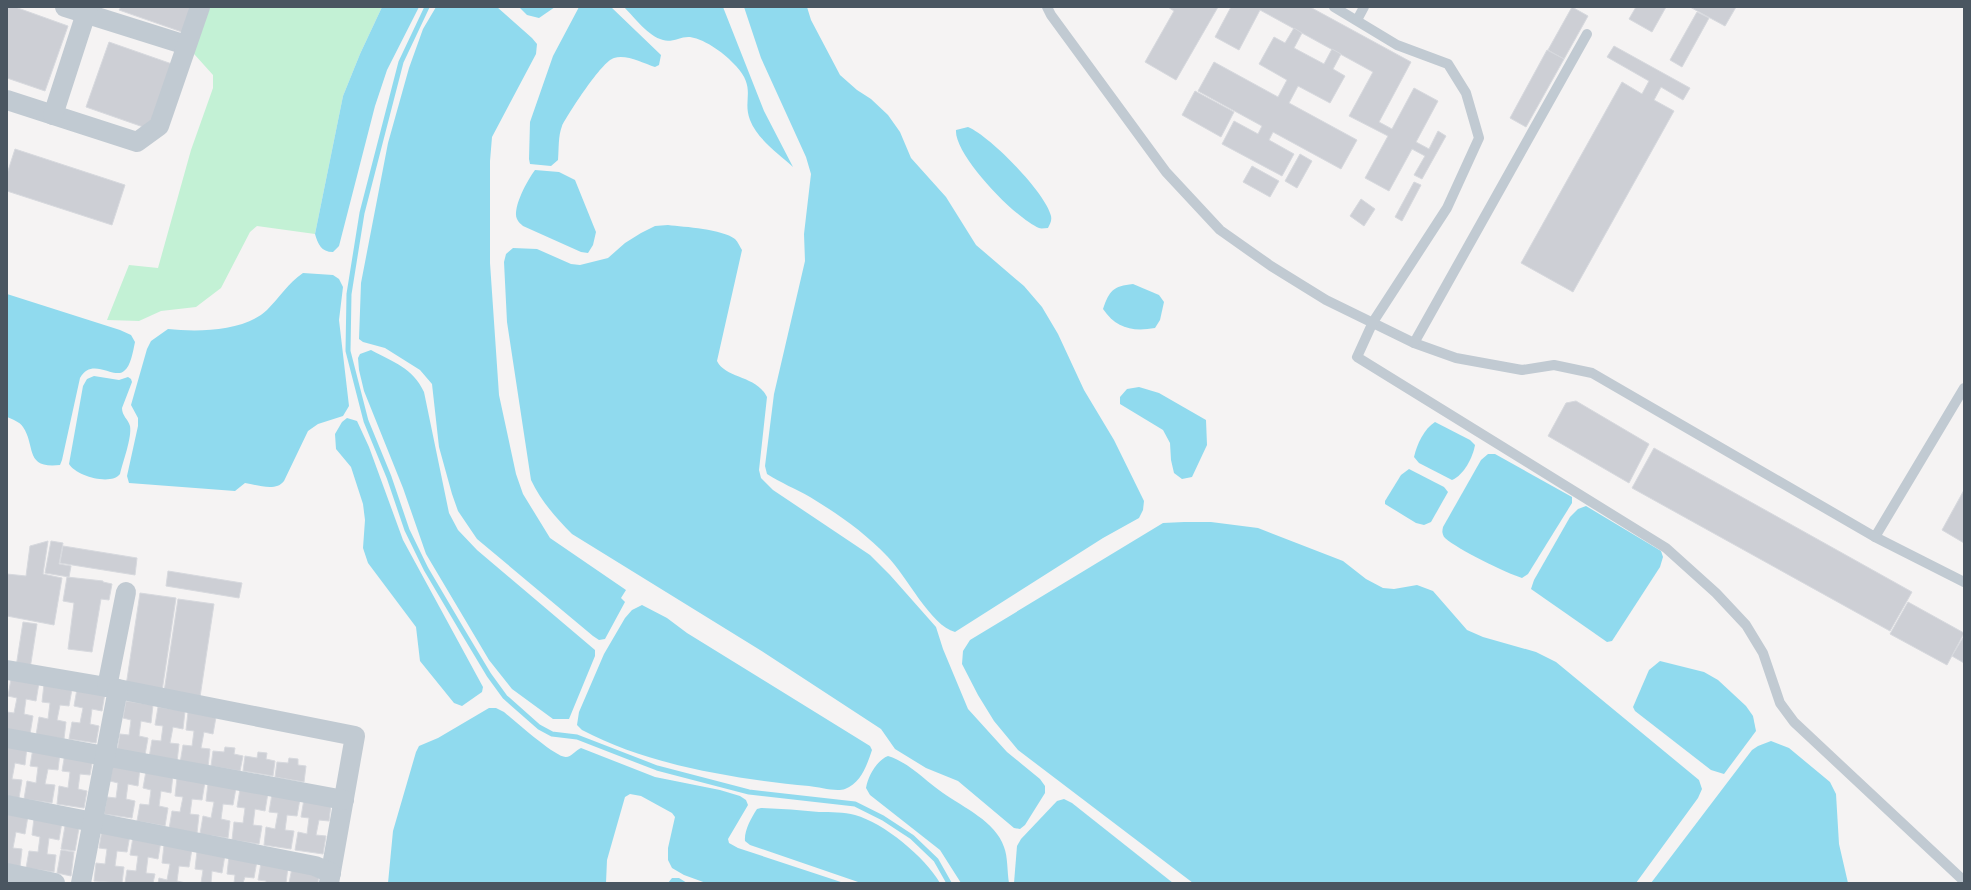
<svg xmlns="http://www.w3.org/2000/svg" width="1971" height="890" font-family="'Archivo Narrow',sans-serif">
  <rect width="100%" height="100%" fill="#f5f3f3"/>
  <polygon fill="#c3f1d5" points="200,7 382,7 360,54 343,96 315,234 257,226 250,232 221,288 196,307 161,311 139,321 107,320 129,265 158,268 191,150 213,88 213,75 186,45"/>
  <g fill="#90daee">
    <path d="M 382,7 L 419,7 L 387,70 L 375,106 L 339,246 L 333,252 C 321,252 318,244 315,234 L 343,96 L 360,54 Z"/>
    <polygon points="436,7 497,7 532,38 537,44 536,54 492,137 490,161 490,263 499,395 516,474 523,494 550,538 626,590 621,598 625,602 605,639 599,640 593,636 477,539 458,511 452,494 439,447 432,384 420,370 385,348 363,342 359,339 361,283 388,143 409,68 423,29"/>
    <polygon points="519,7 555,7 539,18 527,15"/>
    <path d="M 579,7 L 611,7 L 661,55 L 659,65 L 655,67 C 643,63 626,54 614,58 C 602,61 568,114 562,126 C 558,136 559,149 558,160 L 551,166 L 530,164 L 529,159 L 530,122 L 553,56 Z"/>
    <path d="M 624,7 L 723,7 L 764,111 L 793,167 C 779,154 757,139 750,120 C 742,99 757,89 736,66 C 725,54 707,40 690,37 C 681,36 672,43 663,40 C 648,36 635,18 624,7 Z"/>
    <path d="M 744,7 L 807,7 L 811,20 L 840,75 L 857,90 L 871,99 L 888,115 L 900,132 L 911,158 L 946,197 L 976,245 L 1024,286 L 1042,307 L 1058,334 L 1084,390 L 1114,440 L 1144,501 L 1143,510 L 1139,518 L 1103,538 L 955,632 C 931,626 906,575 887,556 C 864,532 838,514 810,497 C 796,489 781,483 767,474 L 765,466 L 774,394 L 805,261 L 804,234 L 811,174 L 806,157 L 761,58 Z"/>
    <path d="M 968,127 C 990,136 1046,193 1051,216 C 1052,221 1050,224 1048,228 C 1045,228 1041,229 1039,228 C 1016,219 954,155 956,130 Z"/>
    <path d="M 535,170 L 559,172 L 575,180 L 596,232 L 593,245 L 588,253 L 581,252 L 523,226 C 521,224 518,222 517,219 C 512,208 528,179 535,170 Z"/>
    <path d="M 668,225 C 685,227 722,229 735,239 C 738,242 740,247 742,250 L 717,361 C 726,379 756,375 767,397 L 759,470 L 761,478 L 773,490 L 870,555 L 890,575 L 936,627 L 943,649 L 968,709 L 1007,752 L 1040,779 L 1045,786 L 1045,793 L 1025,825 L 1020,829 L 1014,828 L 958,781 L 926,768 L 895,749 L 881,729 L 760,650 L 572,534 C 556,518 541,501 531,480 L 507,322 L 504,262 L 506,254 L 513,248 L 537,249 L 571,264 L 580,265 L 608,258 L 625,243 L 641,233 L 655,226 Z"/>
    <path d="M 303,273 L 333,275 L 339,279 L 343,287 L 339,320 L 349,406 L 343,416 L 318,424 L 308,431 L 284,481 C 276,492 258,485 245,483 L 235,491 L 129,483 L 127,476 L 138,426 L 138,418 L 131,405 L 147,349 L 151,341 L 168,329 C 197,332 244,332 267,310 C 280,297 288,283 303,273 Z"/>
    <path d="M 1133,284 L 1159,295 L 1164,302 L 1160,320 L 1155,328 C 1132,332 1116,328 1103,309 C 1109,291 1113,286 1133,284 Z"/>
    <path d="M 7,294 L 120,330 L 131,335 L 135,342 C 133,351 131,366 124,371 C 114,380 92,356 80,378 L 62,460 L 60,465 C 24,469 36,446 23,427 C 20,422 12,419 7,417 Z"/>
    <path d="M 371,350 C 393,362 413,368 424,392 L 449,513 L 458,530 L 477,550 L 595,650 L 595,656 L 569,719 L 553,719 L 512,689 L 489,660 L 426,554 L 403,488 L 364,391 L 359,370 L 358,358 L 360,354 Z"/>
    <path d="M 94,376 L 119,380 L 128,377 L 131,379 L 132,382 L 122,408 C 122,416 128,419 130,426 C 132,438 123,461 120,474 C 111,486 76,476 69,464 L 83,386 L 87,379 Z"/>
    <polygon points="1139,387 1159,393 1206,420 1207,445 1192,477 1182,479 1174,473 1171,460 1170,443 1163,430 1120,404 1120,397 1127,389"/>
    <polygon points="347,418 357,421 369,447 403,540 483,687 482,692 462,706 454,703 420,661 416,627 368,563 363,548 365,520 363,504 351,467 336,449 335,434 342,422"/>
    <path d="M 1435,422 L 1470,440 L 1475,445 C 1473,457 1464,475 1452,480 L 1419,463 L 1414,457 C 1417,444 1424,429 1435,422 Z"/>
    <path d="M 1488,454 L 1495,454 L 1572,497 L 1572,503 L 1528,574 L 1522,578 C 1506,573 1457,549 1445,538 C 1442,535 1442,531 1443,527 L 1481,460 Z"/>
    <polygon points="1409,469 1444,487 1448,492 1431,522 1424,525 1416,523 1385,504 1385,501 1401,475"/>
    <polygon points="1586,506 1661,551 1663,557 1660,567 1612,641 1607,642 1531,589 1534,580 1570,517 1578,509"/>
    <polygon points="1184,522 1211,522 1258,528 1343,561 1366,579 1383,588 1394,589 1417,585 1433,591 1467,630 1483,637 1536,652 1556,662 1699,780 1702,789 1698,798 1636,883 1193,883 1018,750 994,721 978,695 962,664 963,651 970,640 1163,523"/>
    <path d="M 642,605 L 667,618 L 687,633 L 870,746 L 872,750 C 867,765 861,783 845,789 C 836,792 819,787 809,786 C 735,779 648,765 582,730 L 577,725 L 579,712 L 604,654 L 625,618 L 632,610 Z"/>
    <polygon points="1660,661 1704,672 1718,680 1746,706 1753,716 1756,731 1724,774 1711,770 1635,711 1633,707 1649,670"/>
    <path d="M 489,708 L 496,708 L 504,712 C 514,720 556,758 566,757 C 571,757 576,750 581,748 L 655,777 L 720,790 L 740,796 L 746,800 L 748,805 L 728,839 L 729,843 L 738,848 L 844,883 L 706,883 L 684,875 L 672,868 L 668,860 L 668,848 L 675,817 L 672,813 L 641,796 L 630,794 L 625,797 L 607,860 L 606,883 L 388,883 L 393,831 L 416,752 L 419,746 L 438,738 Z"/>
    <polygon points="1771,741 1789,748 1830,782 1836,794 1839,844 1848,883 1651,883 1752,750 1758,746"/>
    <path d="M 888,756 C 910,763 924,780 943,793 C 964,808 995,821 1004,847 C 1008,857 1007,872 1009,883 L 961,883 L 940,850 L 870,795 L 866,788 C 868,776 877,760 888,756 Z"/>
    <polygon points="1064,799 1072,803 1173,883 1014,883 1017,846 1021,839 1057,801"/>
    <path d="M 761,808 C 781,809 800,810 819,812 C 831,812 844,812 855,815 C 884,823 925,857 940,883 L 861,883 L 750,845 L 745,841 C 744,831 751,818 757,809 Z"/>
    <polygon points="672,878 679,878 687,883 668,883"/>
  </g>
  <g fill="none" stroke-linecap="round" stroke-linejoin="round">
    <polyline stroke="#90daee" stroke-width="5" points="427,7 401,62 362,213 349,294 348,351 366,421 389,477 407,530 426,569 462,630 489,675 505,697 539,727 552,734 577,737 657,768 749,792 855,804 883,818 912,837 936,860 949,883"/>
  </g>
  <g fill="#cdcfd5" stroke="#d7d9de">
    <polygon points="7,7 15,7 68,26 45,91 7,78"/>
    <polygon points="121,7 191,7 182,32 119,10"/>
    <polygon points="1168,7 1218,7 1176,80 1145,62 1174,11"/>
    <polygon points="1231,7 1310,7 1411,62 1379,122 1392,129 1414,88 1438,101 1416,142 1429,149 1438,131 1446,136 1422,179 1414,175 1425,156 1412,149 1389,191 1365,178 1388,136 1349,116 1373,72 1260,10 1239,50 1215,37"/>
    <polygon points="1572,7 1588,16 1564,59 1548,50"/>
    <polygon points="1636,7 1666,7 1652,32 1629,19"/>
    <polygon points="1690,7 1736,7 1725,26"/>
    <polygon points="1697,12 1709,18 1682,67 1670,60"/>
    <polygon points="1294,28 1302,33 1294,48 1324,64 1332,49 1341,54 1333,69 1345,76 1330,103 1298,86 1289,103 1357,140 1341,169 1273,132 1269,140 1294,154 1282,176 1222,144 1234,121 1258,134 1262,126 1198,91 1214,62 1278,97 1287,80 1259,64 1274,37 1285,43"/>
    <polygon points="109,42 172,64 149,129 86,107"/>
    <polygon points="1614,46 1690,88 1683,100 1661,87 1654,100 1674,111 1573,292 1521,263 1622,82 1642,94 1649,81 1607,57"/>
    <polygon points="1547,50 1564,59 1526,127 1510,118"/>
    <polygon points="1195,91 1234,112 1221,137 1182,115"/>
    <polygon points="15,149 125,185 112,225 7,191 7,174"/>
    <polygon points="1300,154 1312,161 1297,188 1285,181"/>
    <polygon points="1252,166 1279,181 1270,197 1243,182"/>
    <polygon points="1414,182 1421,185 1402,221 1395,217"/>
    <polygon points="1361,199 1375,209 1364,226 1350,216"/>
    <polygon points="1576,401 1649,444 1629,483 1548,436 1566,403"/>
    <polygon points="1654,448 1912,592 1890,631 1632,488"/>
    <polygon points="1964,490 1964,543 1942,530"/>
    <polygon points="48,541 43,574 62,578 54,625 7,616 7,574 26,576 30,546"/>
    <polygon points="51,541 63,543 59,564 71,566 69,577 45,573"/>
    <polygon points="63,546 137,558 135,575 60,563"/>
    <polygon points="168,571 242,583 239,598 166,586"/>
    <polygon points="67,577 103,581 103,582 112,584 109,600 101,599 92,652 68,649 74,603 63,601"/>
    <polygon points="140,593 176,598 162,691 126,686"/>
    <polygon points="178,599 214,604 200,697 164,692"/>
    <polygon points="1908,602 1964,633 1947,665 1890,634"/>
    <polygon points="23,622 37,624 30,669 16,667"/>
    <polygon points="1964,636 1964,663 1952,656"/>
    <polygon points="11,679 39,683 36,701 26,699 24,714 33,716 30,734 7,730 7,712 14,713 17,698 8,696"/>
    <polygon points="44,684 72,689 69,706 60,705 57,720 66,722 64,739 36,735 39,717 48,719 50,703 42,702"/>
    <polygon points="77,689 105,693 102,711 92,709 90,724 99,726 96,743 69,739 72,722 80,723 83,708 74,706"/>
    <polygon points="126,701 153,705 151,723 141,721 139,736 148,738 145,755 117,751 120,734 129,735 131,720 123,718"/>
    <polygon points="158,707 185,711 183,729 173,727 170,743 179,744 177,762 149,758 152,740 161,741 163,726 155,725"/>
    <polygon points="188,712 216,717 213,734 204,732 201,748 210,749 208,767 180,763 183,745 192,746 194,731 186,730"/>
    <polygon points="7,744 27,747 25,765 15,763 12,779 22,780 19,798 7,796"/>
    <polygon points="225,747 235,748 234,754 243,756 240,771 211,766 213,751 224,752"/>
    <polygon points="33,748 60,753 58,770 48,769 45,784 55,785 52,803 24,799 27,781 36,783 38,767 30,766"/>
    <polygon points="258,752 267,753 266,759 275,761 273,776 243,771 245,756 257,758"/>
    <polygon points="65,753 93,758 90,775 80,774 78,789 87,791 84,808 57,804 59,786 68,788 70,772 62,771"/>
    <polygon points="289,758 298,759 298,765 306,766 304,782 275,777 277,762 288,763"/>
    <polygon points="113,764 140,768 138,786 128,784 126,799 135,801 132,818 104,814 107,797 116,798 118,783 110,781"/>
    <polygon points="146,771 173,775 171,793 161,791 159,806 168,808 165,826 137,821 140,804 149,805 151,790 143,788"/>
    <polygon points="177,778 205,782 202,800 192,799 190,814 199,815 197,833 169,829 172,811 180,812 183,797 175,796"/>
    <polygon points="208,783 236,788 233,805 223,804 221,819 230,821 228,838 200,834 203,816 211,818 214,802 206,801"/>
    <polygon points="240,789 268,793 265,811 255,809 253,825 262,826 259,844 232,840 234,822 243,823 245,808 237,807"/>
    <polygon points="272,794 300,799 297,816 287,815 285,830 294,831 291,849 264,845 266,827 275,829 278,813 269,812"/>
    <polygon points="304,799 331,804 329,821 319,820 316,835 326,836 323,854 295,850 298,832 307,834 309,818 301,817"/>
    <polygon points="7,813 28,816 25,834 16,832 13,848 22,849 20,867 7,865"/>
    <polygon points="34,818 62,822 59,840 49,838 47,854 56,855 54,872 26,868 29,851 38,852 40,837 32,835"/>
    <polygon points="65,826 79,828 75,851 61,849"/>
    <polygon points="102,830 130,835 127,852 117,851 115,866 124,867 122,883 94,881 96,863 105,864 107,849 99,848"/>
    <polygon points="133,837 161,841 158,859 148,857 146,873 155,874 153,883 125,883 127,870 136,871 138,856 130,855"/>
    <polygon points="164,845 192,849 189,867 179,866 177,881 186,883 158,883 159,878 167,880 170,864 162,863"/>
    <polygon points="61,850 74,852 71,876 57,873"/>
    <polygon points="197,851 225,855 222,873 212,871 211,883 201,883 203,870 195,869"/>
    <polygon points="229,856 257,861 254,878 245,877 243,883 234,883 235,875 227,874"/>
    <polygon points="261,863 288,867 286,883 266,883 266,881 258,880"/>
    <polygon points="292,868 319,872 318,883 289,883"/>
  </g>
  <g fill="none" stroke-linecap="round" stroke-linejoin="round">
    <g stroke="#c1cad2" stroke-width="10">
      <polyline points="1047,7 1051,15 1166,172 1220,230 1271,266 1326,300 1414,343 1456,358 1522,370 1554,365 1592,373 1875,537 1964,388"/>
      <polyline points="1334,7 1397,45 1448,64 1466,93 1479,138 1447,208 1373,322 1357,357 1666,548 1716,593 1746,625 1763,653 1780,703 1794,722 1964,881"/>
      <polyline points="1357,20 1364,7"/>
      <polyline points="1414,343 1587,34"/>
      <polyline points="1875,537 1964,582"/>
    </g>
    <g stroke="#c1cad2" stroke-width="20">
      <polyline points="65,7 186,45"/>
      <polyline points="7,100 137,142 159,126 200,7"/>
      <polyline points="53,115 88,7"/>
      <polyline points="7,670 118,689 355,736 329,883"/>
      <polyline points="107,687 126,592"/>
      <polyline points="7,738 344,800"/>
      <polyline points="7,805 315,866 331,873"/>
      <polyline points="7,873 55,883"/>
      <polyline points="81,883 118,689"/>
    </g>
  </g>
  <rect width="1971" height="890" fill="none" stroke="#4a5661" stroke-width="16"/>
</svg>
